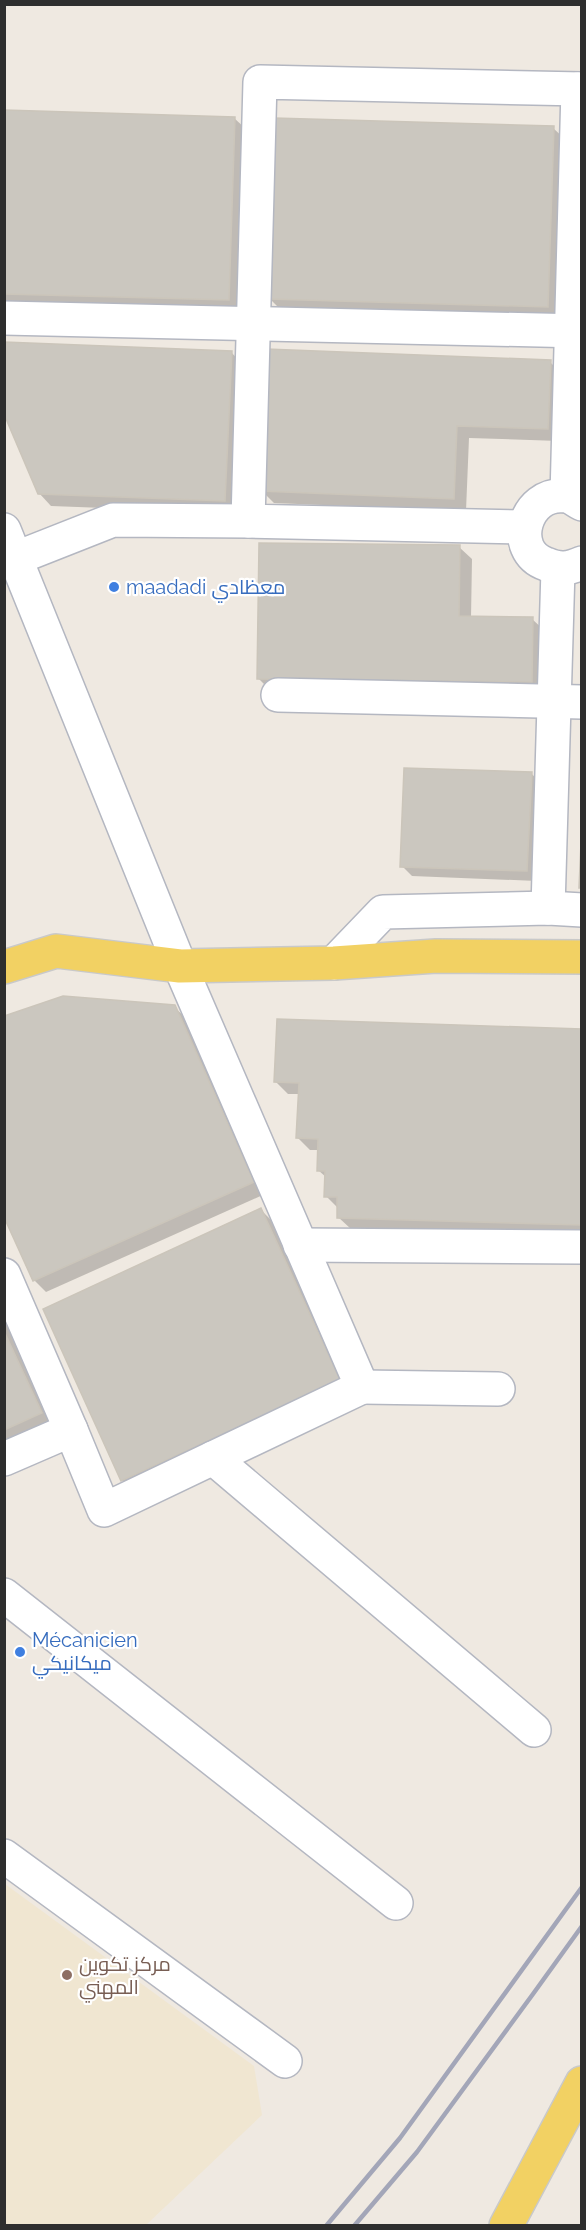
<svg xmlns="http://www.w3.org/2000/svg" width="586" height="2230" font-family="Raleway,Cairo,sans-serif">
  <rect width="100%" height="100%" fill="#efe9e1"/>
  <polygon fill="#f0e6d1" points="5,1884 254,2066 262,2115 146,2225 5,2225"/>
  <g fill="#0003">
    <polygon points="4,111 234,118 247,130 240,312 4,305"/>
    <polygon points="553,128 566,140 559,319 282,311 270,299"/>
    <polygon points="231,352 243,365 237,513 51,506 39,493"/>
    <polygon points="550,362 562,374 559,441 469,438 466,511 274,503 262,491"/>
    <polygon points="459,547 472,559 471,618 532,619 545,631 543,694 270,690 258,678"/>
    <polygon points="531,773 541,784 537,881 412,876 402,866"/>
    <polygon points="174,1007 187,1019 265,1194 46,1292 34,1280"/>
    <polygon points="582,1030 582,1237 351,1229 338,1217 339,1209 326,1196 327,1178 318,1170 319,1150 310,1150 298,1138 300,1094 288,1094 276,1082"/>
    <polygon points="261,1210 273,1222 351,1392 135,1492 122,1480"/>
    <polygon points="4,1319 53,1425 4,1448"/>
  </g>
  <g fill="#cbc7bf" stroke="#cbc5ba" stroke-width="1.5">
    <polygon points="4,110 235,117 229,300 4,294"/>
    <polygon points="274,118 554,126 548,307 268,299"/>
    <polygon points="4,342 232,351 225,501 38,494 4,414"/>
    <polygon points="266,349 551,360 548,429 457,426 454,499 260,491"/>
    <polygon points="259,543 460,545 459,616 533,617 532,682 257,679"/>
    <polygon points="404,768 532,772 527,871 400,867"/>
    <polygon points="582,821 582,888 579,888"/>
    <polygon points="63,996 175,1005 254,1182 33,1281 4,1217 4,1016"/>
    <polygon points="277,1019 582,1029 582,1225 337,1218 337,1197 324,1197 325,1171 317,1171 318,1139 296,1138 299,1083 274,1082"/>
    <polygon points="261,1208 340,1380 121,1481 43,1309"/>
    <polygon points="4,1331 42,1413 4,1430"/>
  </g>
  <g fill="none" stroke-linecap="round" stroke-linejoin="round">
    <g stroke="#b4b7c1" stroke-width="36">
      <g id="minor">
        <polyline points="4,318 582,331"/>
        <polyline points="567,496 578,89"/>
        <path d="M 582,504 C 576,501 571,496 565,496 C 525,491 508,551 546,564 C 560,570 568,569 582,563"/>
        <polyline points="524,527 248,521 260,82 582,89"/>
        <polyline points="4,530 180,966 362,1387 104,1510 71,1430 4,1459"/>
        <polyline points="4,563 113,520 248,521"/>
        <polyline points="278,695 582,702"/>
        <polyline points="548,908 558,569"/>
        <polyline points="334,963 383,912 548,908 582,910"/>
        <polyline points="300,1245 582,1247"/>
        <polyline points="4,1275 71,1430"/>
        <polyline points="362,1387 498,1389"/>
        <polyline points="213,1458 534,1730"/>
        <polyline points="4,1595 396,1903"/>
        <polyline points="4,1856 285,2061"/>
      </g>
    </g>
    <g stroke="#c9c9c9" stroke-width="36">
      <g id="major">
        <polyline points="4,967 56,951 180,966 334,963 436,956 582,957"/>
        <polyline points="506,2226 582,2083"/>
      </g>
    </g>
    <use href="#minor" stroke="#fff" stroke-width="33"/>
    <use href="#major" stroke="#f2d163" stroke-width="33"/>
    <g stroke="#a3a6b8" stroke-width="4.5">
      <polyline points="326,2226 400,2138 582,1887"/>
      <polyline points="354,2226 417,2152 533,1994 582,1926"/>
    </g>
  </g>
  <g fill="#3f7fe0" stroke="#fff" stroke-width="2">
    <circle cx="114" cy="587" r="6"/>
    <circle cx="20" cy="1652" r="6"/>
  </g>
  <circle fill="#8d6e63" stroke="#fff" stroke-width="2" cx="67" cy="1975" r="6"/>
  <g text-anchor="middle" stroke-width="4.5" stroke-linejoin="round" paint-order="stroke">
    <g font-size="20" fill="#366cbe" stroke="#fff" text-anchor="start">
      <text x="126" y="594">maadadi معظادي</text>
      <text x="32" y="1647">Mécanicien<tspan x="32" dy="23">ميكانيكي</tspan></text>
    </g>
    <g font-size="20" fill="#785e54" stroke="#fff" text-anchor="start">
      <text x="79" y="1971">مركز تكوين<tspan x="79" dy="23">المهني</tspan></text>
    </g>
  </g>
  <rect width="586" height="2230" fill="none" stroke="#2e2e2e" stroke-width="12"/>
</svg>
